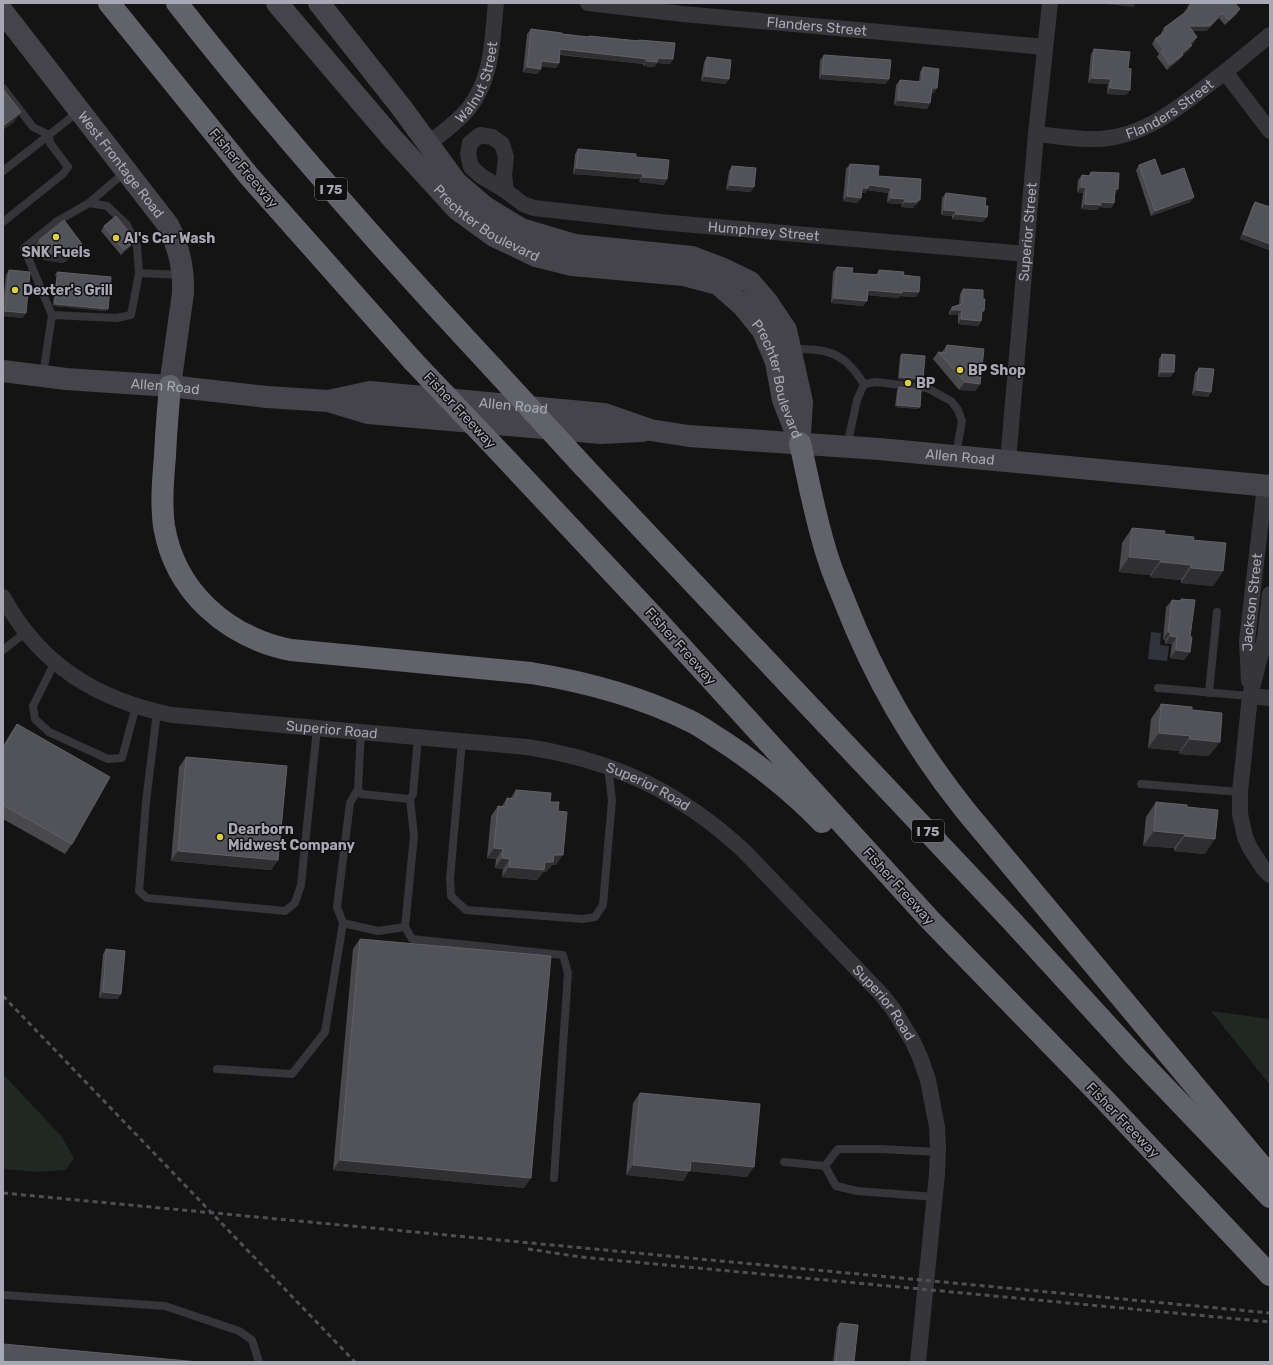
<svg xmlns="http://www.w3.org/2000/svg" width="1273" height="1365" font-family="Rubik,sans-serif">
  <rect width="100%" height="100%" fill="#141415"/>
  <g fill="#212823">
    <polygon points="1211,1011 1270,1019 1270,1085"/>
    <polygon points="3,1074 61,1136 74,1158 66,1170 39,1172 3,1169"/>
  </g>
  <polygon fill="#30333b" points="1151,632 1161,633 1160,645 1169,646 1167,661 1148,659"/>
  <g fill="none" stroke-linecap="round" stroke-linejoin="round">
    <g stroke="#36353a" stroke-width="8">
      <polyline points="3,88 33,127 49,135 3,171"/>
      <polyline points="89,203 125,172"/>
      <polyline points="3,222 63,174 68,167 50,143 49,135 79,111"/>
      <polyline points="139,273 182,275"/>
      <path d="M 791,350 C 812,348 836,349 851,367 C 856,372 860,378 864,384"/>
      <polyline points="43,375 52,315 116,318 131,315 139,273 137,246 127,225 107,206 89,203 56,222 24,248 52,315"/>
      <polyline points="847,446 857,400 864,384 876,382 927,388 951,401 958,410 962,421 956,455"/>
      <polyline points="3,650 26,632"/>
      <polyline points="55,662 33,706 35,719 49,732 108,759 122,758 136,706"/>
      <polyline points="1158,688 1250,696"/>
      <polyline points="1209,693 1217,612"/>
      <polyline points="157,712 146,802 139,891 147,898 285,911 295,903 301,885 317,728"/>
      <polyline points="361,732 358,789 361,794 410,799 413,794 418,737"/>
      <polyline points="462,741 450,879 451,896 466,910 583,919 595,917 603,905 612,800 608,767"/>
      <polyline points="1141,784 1240,792"/>
      <polyline points="358,789 350,803 337,907 343,923 378,931 405,927 414,836 410,799"/>
      <polyline points="405,927 412,939 563,955 568,973 554,1178"/>
      <polyline points="217,1069 292,1074 325,1032 343,923"/>
      <polyline points="784,1162 825,1166"/>
      <polyline points="935,1197 857,1191 836,1186 825,1166 838,1149 880,1149 938,1152"/>
      <polyline points="3,1295 165,1306 239,1331 252,1340 259,1362"/>
    </g>
    <g stroke="#36353a" stroke-width="16">
      <path id="s1" d="M 588,3 L 683,14 L 1045,47"/>
      <polyline points="1225,72 1270,35"/>
      <path id="s2" d="M 1036,134 C 1057,136 1079,140 1100,139 C 1150,136 1187,100 1225,72 L 1270,131"/>
      <path id="s3" d="M 428,144 C 442,133 458,122 469,108 C 493,77 492,40 496,3"/>
      <path id="s4" d="M 506,191 L 504,175 L 506,157 L 502,144 L 492,137 L 480,135 L 470,143 L 468,154 L 471,167 L 481,176 L 506,191 L 523,204 L 534,208 L 660,222 L 1026,254"/>
      <path id="s5" d="M 1008,461 L 1036,134 L 1050,3"/>
      <polyline points="1270,594 1265,637 1250,696 1240,792 1240,814 1245,837 1250,848 1263,868 1270,875"/>
      <path id="s6" d="M 3,597 C 40,665 97,700 172,715 L 527,747 C 613,760 681,792 745,852 L 882,995 L 893,1009 L 912,1040 L 920,1057 L 928,1080 L 937,1127 L 938,1148 L 937,1174 L 918,1362"/>
      <path id="s7" d="M 1249,681 L 1247,641 L 1265,485"/>
      <polyline points="1250,696 1270,698"/>
    </g>
    <g stroke="#44444a" stroke-width="22">
      <path id="s8" d="M 277,3 L 392,138 L 457,209 L 494,236 L 536,256 L 572,265 L 684,275 L 718,284 L 743,306 L 763,331 L 776,362 L 783,400 L 800,443"/>
      <polyline points="319,3 401,107 456,182 485,207 521,229 575,245 692,257 721,268 750,282 768,303 786,330 802,402 800,434"/>
      <path id="s9" d="M 3,12 L 168,225 C 179,247 184,268 183,293 L 170,386"/>
      <path id="s10" d="M 3,371 L 66,379 L 170,386 L 267,397 L 328,401 L 368,413 L 601,433 L 642,431"/>
      <path id="s11" d="M 328,401 L 370,392 L 604,414 L 650,430 L 689,436 L 879,449 L 1270,486"/>
    </g>
    <g stroke="#62626a" stroke-width="22">
      <polyline points="109,3 249,176 413,361"/>
      <path d="M 177,3 C 276,130 383,250 493,368"/>
      <path d="M 170,386 C 168,409 166,433 165,456 C 163,479 161,503 164,526 C 175,592 227,637 291,650 L 531,673 C 587,682 639,696 690,721 C 701,726 711,734 721,740 C 759,765 791,790 822,822"/>
      <path d="M 800,443 C 809,482 816,523 829,561 C 833,574 839,587 844,600 C 875,679 912,743 965,810 L 1270,1176"/>
      <polyline points="507,460 655,618 931,921 1103,1098 1270,1275"/>
      <polyline points="584,467 1010,919 1137,1058 1270,1197"/>
    </g>
    <g stroke="#4f4f55" stroke-width="3" stroke-dasharray="5 4" stroke-linecap="butt">
      <polyline points="3,996 355,1362"/>
      <polyline points="3,1193 1270,1313"/>
      <polyline points="528,1249 581,1257 1270,1322"/>
    </g>
    <g stroke="#62626a" stroke-width="22">
      <polyline points="413,361 507,460"/>
      <polyline points="493,368 584,467"/>
    </g>
  </g>
  <g fill="#48484d">
    <polygon points="1188,7 1237,14 1225,25 1219,18 1206,31 1192,31 1194,43 1191,44 1192,45 1189,50 1183,55 1179,60 1167,70 1157,57 1159,54 1152,44 1155,39 1162,34 1161,33 1164,28 1185,12 1184,12"/>
    <polygon points="531,29 562,34 588,37 589,36 638,41 639,40 673,59 670,64 657,63 654,67 643,66 643,64 560,55 559,63 556,68 541,66 541,69 537,74 523,72 527,34"/>
    <polygon points="1094,49 1128,68 1130,90 1126,95 1107,94 1108,84 1088,83 1091,54"/>
    <polygon points="824,55 886,84 819,79 820,60"/>
    <polygon points="707,57 729,79 725,84 701,81 704,62"/>
    <polygon points="923,67 934,93 931,93 930,103 927,109 894,105 896,85 900,80 919,82 920,72"/>
    <polygon points="578,149 636,157 664,185 639,182 640,179 573,174 575,154"/>
    <polygon points="850,164 878,176 920,200 916,205 915,205 913,208 901,207 902,204 887,203 888,193 867,190 865,193 861,193 861,198 857,203 843,201 846,169"/>
    <polygon points="1139,165 1161,176 1194,197 1190,202 1151,216 1136,170"/>
    <polygon points="732,166 751,192 726,190 729,171"/>
    <polygon points="1091,172 1118,189 1115,194 1114,203 1111,208 1099,207 1097,210 1081,209 1083,193 1077,192 1078,180 1082,175 1088,176"/>
    <polygon points="946,193 983,222 952,219 952,216 941,215 942,198"/>
    <polygon points="1255,202 1269,250 1240,239 1252,207"/>
    <polygon points="104,226 135,241 131,246 121,255 101,231"/>
    <polygon points="39,240 82,244 77,252 63,263 44,260 34,247"/>
    <polygon points="837,267 852,273 876,275 879,270 903,275 919,292 916,297 900,296 898,298 867,295 863,306 831,303 833,272"/>
    <polygon points="9,270 26,313 22,318 3,316 3,303 6,275"/>
    <polygon points="57,272 106,311 54,306 53,304 56,280 57,278 55,275"/>
    <polygon points="963,289 982,315 981,321 978,326 958,324 958,315 949,315 949,312 952,307 959,305 960,294"/>
    <polygon points="947,345 980,384 975,391 959,390 933,359 938,352 942,352"/>
    <polygon points="902,354 921,382 898,379 900,356"/>
    <polygon points="1162,354 1174,372 1170,377 1158,377 1159,359"/>
    <polygon points="1199,368 1211,392 1208,397 1192,395 1195,373"/>
    <polygon points="899,387 920,407 918,409 895,407 897,390"/>
    <polygon points="1132,528 1193,540 1223,571 1213,586 1181,583 1181,580 1150,577 1150,575 1119,572 1122,543"/>
    <polygon points="1181,599 1190,637 1190,652 1184,660 1170,658 1172,644 1165,644 1165,640 1163,640 1166,607 1172,600 1180,601"/>
    <polygon points="1161,704 1192,710 1209,756 1179,754 1180,751 1148,748 1151,719"/>
    <polygon points="17,724 72,844 65,854 3,819 3,746 10,734"/>
    <polygon points="186,757 278,860 271,870 171,861 179,767"/>
    <polygon points="516,790 550,802 556,865 552,865 546,872 543,872 537,880 502,877 503,869 495,868 496,859 487,858 491,816 498,806 502,806 507,798 510,799"/>
    <polygon points="1156,802 1187,807 1205,854 1174,851 1174,848 1143,846 1146,817"/>
    <polygon points="360,939 524,1188 333,1170 353,949"/>
    <polygon points="106,949 118,999 99,998 103,954"/>
    <polygon points="640,1093 747,1177 689,1171 683,1181 626,1175 633,1103"/>
    <polygon points="840,1323 854,1362 833,1362 837,1327"/>
  </g>
  <g fill="#2f2f32">
    <polygon points="1098,3 1136,3 1133,7"/>
    <polygon points="1240,9 1237,14 1225,25 1229,20"/>
    <polygon points="1222,13 1219,18 1206,31 1185,31 1189,26"/>
    <polygon points="1197,37 1194,43 1187,48 1190,43"/>
    <polygon points="1192,45 1189,50 1178,59 1182,53"/>
    <polygon points="560,49 647,59 643,64 557,54"/>
    <polygon points="1183,55 1179,60 1167,70 1170,65"/>
    <polygon points="658,58 673,59 670,64 657,63 654,67 643,66 646,61"/>
    <polygon points="541,61 559,63 556,68 538,66"/>
    <polygon points="527,67 541,69 537,74 523,72"/>
    <polygon points="822,74 889,79 886,84 819,79"/>
    <polygon points="705,76 729,79 725,84 701,81"/>
    <polygon points="1092,78 1111,79 1108,84 1088,83"/>
    <polygon points="932,88 937,88 934,93 928,93"/>
    <polygon points="1110,88 1130,90 1126,95 1107,94"/>
    <polygon points="898,100 930,103 927,109 894,105"/>
    <polygon points="21,112 14,122 3,130 3,126"/>
    <polygon points="576,168 643,174 640,179 573,174"/>
    <polygon points="643,177 667,179 664,185 639,182"/>
    <polygon points="730,185 754,187 751,192 726,190"/>
    <polygon points="869,185 891,188 888,193 867,190 865,193 858,193 862,188"/>
    <polygon points="1081,187 1086,188 1083,193 1077,192"/>
    <polygon points="1115,189 1118,189 1115,194"/>
    <polygon points="847,196 861,198 857,203 843,201"/>
    <polygon points="1194,197 1190,202 1151,216 1155,211"/>
    <polygon points="891,198 905,199 902,204 887,203"/>
    <polygon points="917,200 920,200 916,205 915,205 913,208 901,207 905,202"/>
    <polygon points="1101,202 1114,203 1111,208 1099,207 1097,210 1081,209 1085,204"/>
    <polygon points="944,210 956,211 952,216 941,215"/>
    <polygon points="956,214 987,217 983,222 952,219"/>
    <polygon points="1243,234 1270,244 1270,248 1269,250 1240,239"/>
    <polygon points="135,241 131,246 121,255 124,250"/>
    <polygon points="82,244 77,252 63,263 44,260 49,253"/>
    <polygon points="868,290 902,291 919,292 916,297 900,296 898,298 864,295"/>
    <polygon points="834,298 867,301 863,306 831,303"/>
    <polygon points="56,304 108,309 106,311 54,306"/>
    <polygon points="952,310 962,310 958,315 949,315"/>
    <polygon points="5,311 26,313 22,318 3,316 3,314"/>
    <polygon points="961,319 981,321 978,326 958,324"/>
    <polygon points="1161,372 1174,372 1170,377 1158,377"/>
    <polygon points="900,377 923,379 921,382 898,379"/>
    <polygon points="965,382 980,384 975,391 959,390"/>
    <polygon points="1196,390 1211,392 1208,397 1192,395"/>
    <polygon points="897,405 920,407 918,409 895,407"/>
    <polygon points="1129,557 1161,560 1150,575 1119,572"/>
    <polygon points="1161,562 1191,565 1181,580 1150,577"/>
    <polygon points="1191,568 1223,571 1213,586 1181,583"/>
    <polygon points="1168,632 1171,633 1165,640 1163,640"/>
    <polygon points="1170,636 1177,637 1172,644 1165,644"/>
    <polygon points="1176,650 1190,652 1184,660 1170,658"/>
    <polygon points="1159,733 1190,736 1180,751 1148,748"/>
    <polygon points="1190,739 1220,742 1209,756 1179,754"/>
    <polygon points="1154,831 1185,834 1174,848 1143,846"/>
    <polygon points="1185,836 1215,839 1205,854 1174,851"/>
    <polygon points="494,848 503,849 496,859 487,858"/>
    <polygon points="178,851 278,860 271,870 171,861"/>
    <polygon points="554,855 563,855 556,865 552,865 546,872 543,872 537,880 502,877 509,867"/>
    <polygon points="502,858 510,859 503,869 495,868"/>
    <polygon points="103,992 121,994 118,999 99,998"/>
    <polygon points="340,1160 531,1178 524,1188 333,1170"/>
    <polygon points="691,1161 754,1167 747,1177 689,1171 683,1181 626,1175 633,1165"/>
  </g>
  <g fill="#525358" stroke="#606066">
    <polygon points="1191,3 1235,3 1240,9 1229,20 1222,13 1210,26 1189,26 1197,37 1190,43 1192,45 1182,53 1183,55 1170,65 1161,52 1164,50 1155,39 1166,31 1164,28 1190,9 1188,7"/>
    <polygon points="531,29 562,33 562,34 589,37 589,36 639,41 639,40 675,43 673,59 658,58 657,62 646,61 647,59 560,49 559,63 541,61 541,69 527,67"/>
    <polygon points="1094,49 1130,52 1128,68 1131,69 1130,90 1110,88 1111,79 1092,78"/>
    <polygon points="824,55 891,60 889,79 822,74"/>
    <polygon points="707,57 731,60 729,79 705,76"/>
    <polygon points="923,67 939,69 937,88 932,88 930,103 898,100 900,80 922,82"/>
    <polygon points="3,89 21,112 3,126"/>
    <polygon points="578,149 636,154 636,157 669,160 667,179 643,177 643,174 576,168"/>
    <polygon points="1155,159 1161,176 1184,168 1194,197 1155,211 1139,165"/>
    <polygon points="850,164 879,166 878,176 921,179 920,200 917,200 917,202 905,202 905,199 891,198 891,188 869,185 868,188 862,188 861,198 847,196"/>
    <polygon points="732,166 756,168 754,187 730,185"/>
    <polygon points="1091,172 1119,173 1118,189 1115,189 1114,203 1101,202 1101,205 1085,204 1086,188 1081,187 1082,175 1090,176"/>
    <polygon points="946,193 986,198 985,206 988,206 987,217 956,214 956,211 944,210"/>
    <polygon points="1255,202 1270,207 1270,244 1243,234"/>
    <polygon points="116,216 132,236 135,241 124,250 104,226"/>
    <polygon points="64,220 82,244 68,255 49,253 39,240"/>
    <polygon points="837,267 853,268 852,273 879,275 879,270 904,272 903,275 920,277 919,292 902,291 902,293 868,290 867,301 834,298"/>
    <polygon points="9,270 30,272 26,313 5,311"/>
    <polygon points="57,272 111,277 108,309 56,304 55,301 57,277 61,278"/>
    <polygon points="963,289 983,290 983,299 985,299 984,311 982,311 981,321 961,319 962,310 952,310 952,307 962,304"/>
    <polygon points="947,345 984,349 980,384 965,382 938,352 946,353"/>
    <polygon points="902,354 925,356 923,379 900,377"/>
    <polygon points="1162,354 1175,355 1174,372 1161,372"/>
    <polygon points="1199,368 1214,369 1211,392 1196,390"/>
    <polygon points="899,387 921,390 920,407 897,405"/>
    <polygon points="1132,528 1165,531 1164,534 1194,537 1193,540 1226,543 1223,571 1191,568 1191,565 1161,562 1161,560 1129,557"/>
    <polygon points="1181,599 1195,600 1190,637 1192,637 1190,652 1176,650 1177,637 1170,636 1171,633 1168,632 1172,600 1181,601"/>
    <polygon points="1161,704 1192,707 1192,710 1222,713 1220,742 1190,739 1190,736 1159,733"/>
    <polygon points="17,724 110,777 72,844 3,805 3,749"/>
    <polygon points="186,757 287,766 278,860 178,851"/>
    <polygon points="516,790 551,793 550,802 559,802 558,811 567,812 563,855 554,855 553,862 545,862 544,870 509,867 510,859 502,858 503,849 494,848 498,806 506,807 507,798 515,799"/>
    <polygon points="1156,802 1187,805 1187,807 1218,810 1215,839 1185,836 1185,834 1154,831"/>
    <polygon points="360,939 551,956 531,1178 340,1160"/>
    <polygon points="106,949 125,951 121,994 103,992"/>
    <polygon points="640,1093 760,1104 754,1167 691,1161 690,1171 633,1165"/>
    <polygon points="840,1323 858,1325 854,1362 836,1362"/>
    <polygon points="3,1344 199,1362 3,1362"/>
  </g>
  <g fill="#dbcd46" stroke="#0f0f10" stroke-width="1.5">
    <circle cx="56" cy="237" r="4"/>
    <circle cx="116" cy="238" r="4"/>
    <circle cx="15" cy="290" r="4"/>
    <circle cx="960" cy="370" r="4"/>
    <circle cx="908" cy="383" r="4"/>
    <circle cx="220" cy="837" r="4"/>
  </g>
  <g text-anchor="middle" stroke-width="3" stroke-linejoin="round" paint-order="stroke">
    <g fill="#0f0f10" stroke="#797a83" stroke-width="1">
      <rect x="315" y="178" width="32" height="22" rx="3"/>
      <rect x="912" y="820" width="32" height="22" rx="3"/>
    </g>
    <g font-size="13" font-weight="bold" fill="#a7a8b4">
      <text x="331" y="194">I 75</text>
      <text x="928" y="836">I 75</text>
    </g>
    <g font-size="14" fill="#a7a8b4" stroke="#0f0f10">
      <text dy="5" stroke="none"><textPath href="#s1" startOffset="230">Flanders Street</textPath></text>
      <text dy="5" stroke="none"><textPath href="#s3" startOffset="82">Walnut Street</textPath></text>
      <text dy="5" stroke="none"><textPath href="#s2" startOffset="141">Flanders Street</textPath></text>
      <text dy="5" stroke="none"><textPath href="#s9" startOffset="193">West Frontage Road</textPath></text>
      <text transform="translate(244 168) rotate(50)" y="5">Fisher Freeway</text>
      <text dy="5" stroke="none"><textPath href="#s8" startOffset="306">Prechter Boulevard</textPath></text>
      <text dy="5" stroke="none"><textPath href="#s4" startOffset="416">Humphrey Street</textPath></text>
      <text dy="5" stroke="none"><textPath href="#s5" startOffset="230">Superior Street</textPath></text>
      <text dy="5" stroke="none"><textPath href="#s8" startOffset="666">Prechter Boulevard</textPath></text>
      <text dy="5" stroke="none"><textPath href="#s10" startOffset="163">Allen Road</textPath></text>
      <text dy="5" stroke="none"><textPath href="#s11" startOffset="187">Allen Road</textPath></text>
      <text transform="translate(460 410) rotate(47)" y="5">Fisher Freeway</text>
      <text dy="5" stroke="none"><textPath href="#s11" startOffset="638">Allen Road</textPath></text>
      <text dy="5" stroke="none"><textPath href="#s7" startOffset="79">Jackson Street</textPath></text>
      <text transform="translate(681 646) rotate(48)" y="5">Fisher Freeway</text>
      <text dy="5" stroke="none"><textPath href="#s6" startOffset="374">Superior Road</textPath></text>
      <text dy="5" stroke="none"><textPath href="#s6" startOffset="698">Superior Road</textPath></text>
      <text transform="translate(899 886) rotate(48)" y="5">Fisher Freeway</text>
      <text dy="5" stroke="none"><textPath href="#s6" startOffset="1021">Superior Road</textPath></text>
      <text transform="translate(1123 1120) rotate(46)" y="5">Fisher Freeway</text>
    </g>
    <g font-size="14" font-weight="bold" fill="#a7a8b4" stroke="#0f0f10" text-anchor="start">
      <text x="124" y="243">Al's Car Wash</text>
      <text x="56" y="257" text-anchor="middle">SNK Fuels</text>
      <text x="23" y="295">Dexter's Grill</text>
      <text x="968" y="375">BP Shop</text>
      <text x="916" y="388">BP</text>
      <text x="228" y="834">Dearborn<tspan x="228" dy="16">Midwest Company</tspan></text>
    </g>
  </g>
  <rect width="1273" height="1365" fill="none" stroke="#a7a8b4" stroke-width="8"/>
</svg>
